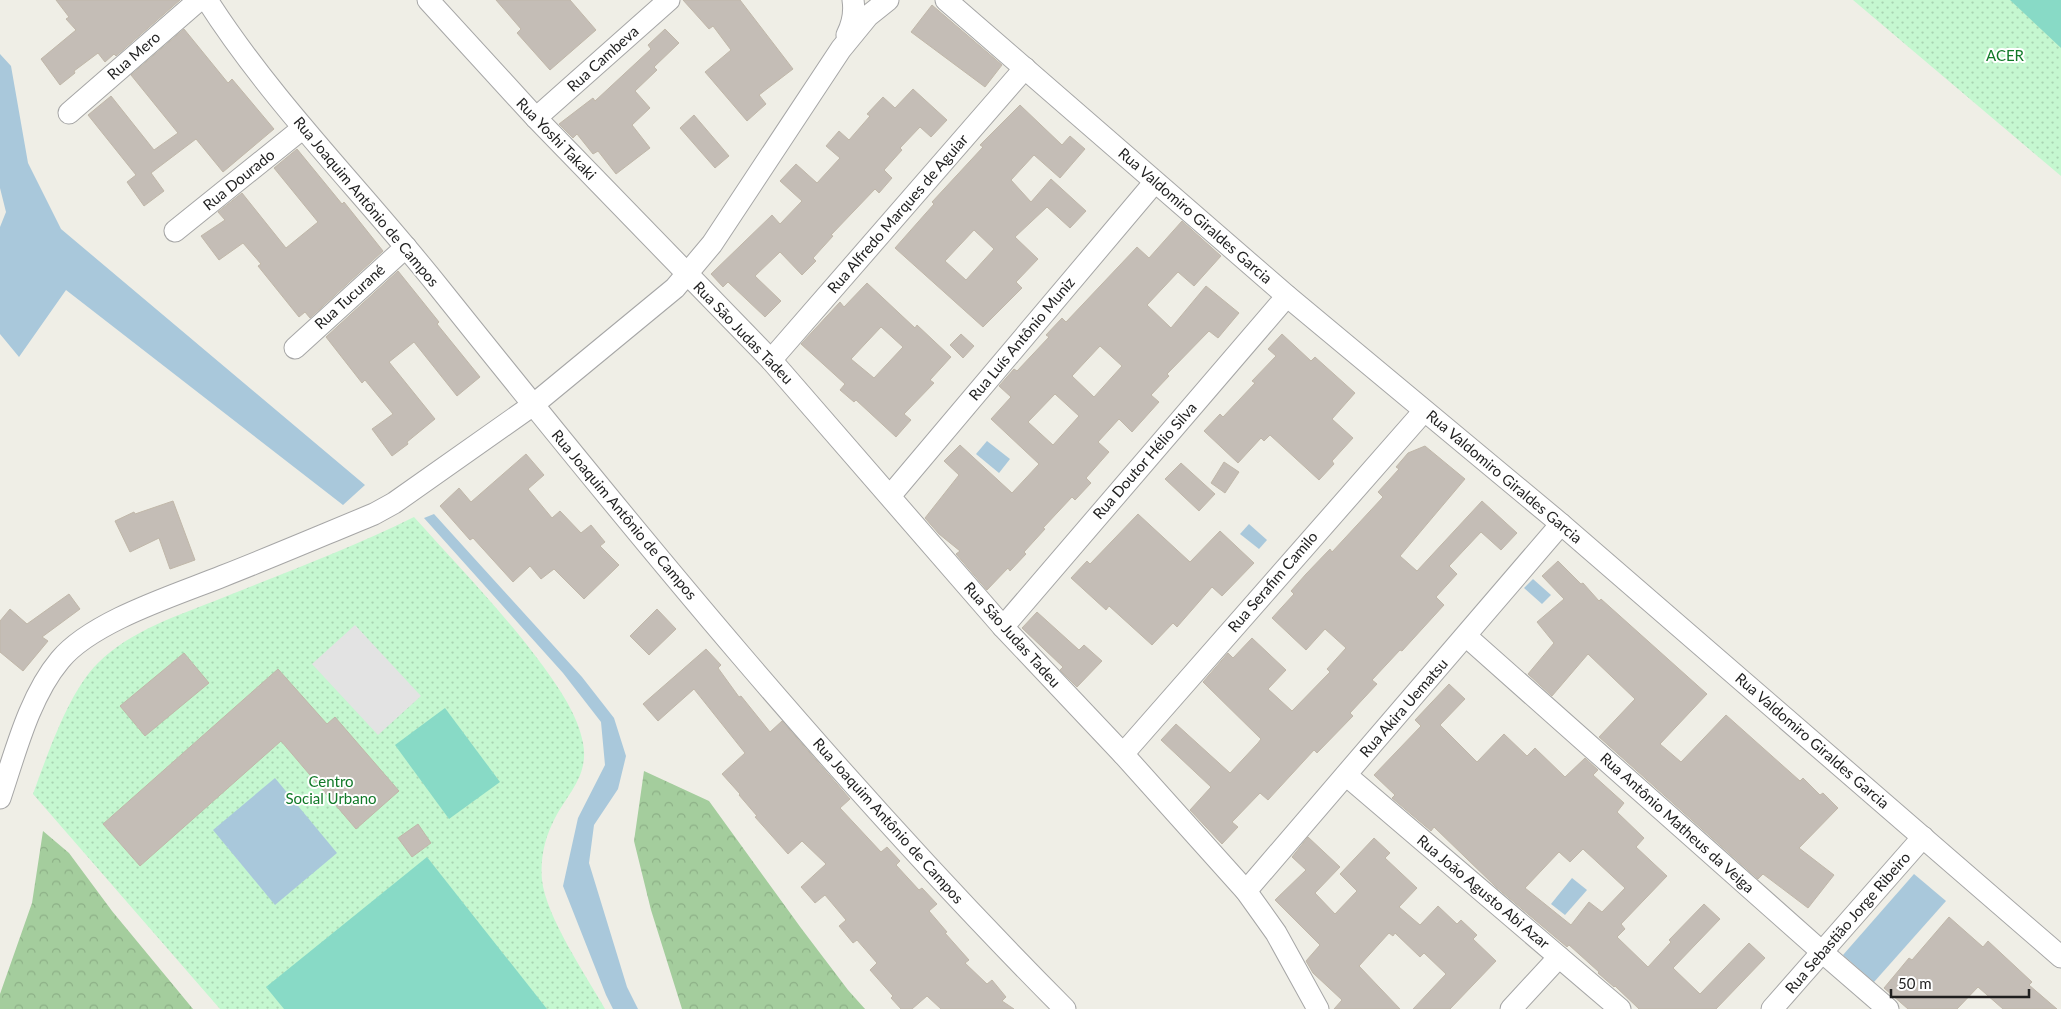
<svg xmlns="http://www.w3.org/2000/svg" width="2061" height="1009" font-family="Lato,sans-serif">
  <defs>
    <pattern id="forest-crowns" width="20" height="18" patternUnits="userSpaceOnUse" patternTransform="scale(1.25)"><rect width="20" height="18" fill="#a4cd9d"/><path d="M2 6a3 3 0 1 1 6 0M12 15a3 3 0 1 1 6 0" fill="none" stroke="#8db087"/></pattern>
    <pattern id="park-dots" width="8" height="8" patternUnits="userSpaceOnUse" patternTransform="scale(1.25)"><rect width="8" height="8" fill="#c5f7d0"/><path d="M2 2h.1M6 6h.1" fill="none" stroke="#a9d3b2" stroke-width="1.8" stroke-linecap="round"/></pattern>
  </defs>
  <rect width="100%" height="100%" fill="#efeee6"/>
  <g fill="url(#forest-crowns)">
    <polygon points="644,771 709,801 801,928 848,990 865,1009 682,1009 651,910 634,841"/>
    <polygon points="43,831 69,853 112,911 193,1009 0,1009 0,994 32,903"/>
  </g>
  <g fill="url(#park-dots)">
    <polygon points="1853,0 2061,0 2061,176"/>
    <path d="M 414,517 C 458,566 504,613 543,666 C 559,688 578,715 583,743 C 589,775 569,792 555,818 C 545,837 540,858 542,880 C 546,917 586,975 605,1009 L 220,1009 L 33,794 C 47,756 69,691 98,663 C 131,630 180,615 222,598 C 286,572 352,548 414,517 Z"/>
  </g>
  <g fill="#88dac6">
    <polygon points="2010,0 2061,0 2061,48"/>
    <polygon points="445,708 500,782 449,819 395,745"/>
    <polygon points="427,857 547,1009 284,1009 266,987"/>
  </g>
  <polygon fill="#e3e3e3" points="355,625 421,696 378,735 312,664"/>
  <g fill="#a9c8db">
    <polygon points="0,54 11,66 28,163 61,229 365,485 343,505 66,290 19,357 0,334 0,227 6,212 0,188"/>
    <polygon points="987,441 1010,459 999,473 976,454"/>
    <polygon points="434,514 582,677 614,718 626,756 618,789 594,825 589,863 627,987 638,1009 613,1009 606,995 563,886 578,818 605,765 601,722 563,673 424,518"/>
    <polygon points="1249,524 1267,540 1259,549 1240,534"/>
    <polygon points="1533,579 1551,595 1542,604 1524,588"/>
    <polygon points="275,778 337,853 275,905 213,830"/>
    <polygon points="1914,874 1946,901 1874,982 1843,955"/>
    <polygon points="1572,878 1587,890 1565,915 1551,904"/>
  </g>
  <g fill="#c4bdb6" stroke="#c0b7a9" fill-rule="evenodd">
    <polygon points="56,0 180,0 116,56 114,54 105,62 98,53 74,71 75,73 60,85 41,59 76,30 66,19 69,17"/>
    <polygon points="496,0 570,0 596,30 550,70 517,33 521,29"/>
    <polygon points="683,0 740,0 793,69 759,95 766,104 747,121 705,72 731,50 713,26 709,29"/>
    <polygon points="932,5 1002,65 985,87 911,32"/>
    <polygon points="184,29 228,83 232,79 274,129 223,172 196,139 151,173 164,191 144,206 127,182 136,175 88,115 111,96 154,150 178,133 131,75"/>
    <polygon points="665,29 679,43 654,67 657,70 635,91 650,108 632,125 650,148 616,174 598,151 593,154 577,134 573,138 559,124 593,98 595,101 651,49 648,45"/>
    <polygon points="913,89 947,120 931,137 920,127 900,148 902,150 884,170 892,178 879,193 875,189 831,235 833,236 813,258 816,261 802,275 780,252 755,276 781,301 765,317 728,282 723,287 711,274 772,215 780,224 802,201 780,181 796,164 817,183 840,158 826,146 839,131 849,140 870,116 867,114 883,97 895,108"/>
    <path d="M 1020,105 L 1062,145 L 1070,136 L 1085,149 L 1060,178 L 1034,155 L 1011,180 L 1031,202 L 1051,179 L 1086,211 L 1070,228 L 1047,207 L 1015,237 L 1038,259 L 1016,282 L 1022,288 L 983,327 L 895,248 L 934,204 L 932,202 L 983,147 L 980,145 ZM 974,230 L 994,249 L 966,280 L 945,261 Z"/>
    <polygon points="694,115 729,156 715,168 680,128"/>
    <polygon points="297,149 342,204 344,202 383,251 310,318 305,312 299,317 258,266 261,264 243,243 219,260 201,236 225,220 218,212 242,193 286,248 318,222 274,168"/>
    <path d="M 1182,221 L 1221,256 L 1194,286 L 1178,272 L 1147,305 L 1171,328 L 1206,286 L 1239,313 L 1218,338 L 1209,331 L 1167,374 L 1169,376 L 1151,395 L 1159,402 L 1132,432 L 1119,419 L 1098,442 L 1109,452 L 1086,478 L 1091,483 L 1075,500 L 1072,497 L 1043,528 L 1045,529 L 1024,552 L 1026,554 L 1010,571 L 1008,568 L 987,590 L 956,554 L 960,551 L 939,534 L 925,518 L 959,475 L 944,461 L 960,445 L 1012,493 L 1039,464 L 991,419 L 1011,397 L 999,386 L 1014,369 L 1017,371 L 1049,337 L 1046,335 L 1062,318 L 1066,322 L 1137,247 L 1149,258 ZM 1100,346 L 1122,366 L 1094,397 L 1072,376 ZM 1055,394 L 1079,416 L 1053,445 L 1028,422 Z"/>
    <polygon points="398,271 439,322 437,324 480,377 457,396 414,342 389,362 435,419 407,442 408,444 392,456 372,429 393,414 365,380 362,383 326,337"/>
    <path d="M 867,283 L 915,328 L 917,325 L 951,357 L 930,380 L 934,383 L 904,414 L 911,420 L 896,437 L 856,400 L 854,402 L 840,390 L 845,384 L 801,344 L 840,302 L 844,307 ZM 881,327 L 903,347 L 874,378 L 851,359 Z"/>
    <polygon points="961,334 974,346 963,358 950,345"/>
    <polygon points="1282,334 1311,361 1315,357 1355,393 1332,419 1353,438 1332,461 1334,464 1319,480 1270,435 1264,441 1261,438 1238,463 1204,431 1220,414 1223,417 1255,383 1252,381 1276,356 1268,349"/>
    <polygon points="1425,446 1465,479 1400,556 1417,571 1482,501 1517,533 1501,550 1481,532 1449,566 1457,574 1436,597 1444,605 1402,651 1400,650 1372,680 1377,684 1350,713 1353,716 1317,753 1314,750 1268,800 1260,793 1232,822 1238,827 1222,844 1190,810 1211,787 1161,740 1176,724 1230,773 1258,743 1261,739 1203,682 1228,653 1233,658 1252,638 1286,670 1268,689 1292,711 1330,672 1327,669 1346,648 1325,629 1306,650 1272,618 1294,594 1291,591 1306,574 1330,549 1332,552 1383,497 1378,492 1399,469 1396,467 1408,453"/>
    <polygon points="526,454 544,475 528,489 552,518 560,511 581,533 591,525 605,542 600,546 619,565 584,599 554,569 541,579 530,566 513,582 473,538 470,540 440,506 459,488 471,502"/>
    <polygon points="1224,462 1239,472 1225,493 1211,483"/>
    <polygon points="1181,463 1215,494 1199,511 1165,479"/>
    <polygon points="173,501 195,560 170,569 159,538 130,552 115,521 134,512 135,514"/>
    <polygon points="1138,514 1190,562 1220,531 1254,563 1222,596 1212,587 1177,627 1173,623 1152,645 1109,606 1106,610 1071,578 1087,561 1090,564"/>
    <polygon points="1558,561 1581,584 1583,583 1599,601 1601,599 1707,694 1660,744 1681,762 1726,715 1800,781 1803,778 1820,795 1823,793 1838,808 1799,848 1834,875 1808,908 1763,874 1758,879 1599,737 1635,699 1588,654 1552,696 1528,674 1554,643 1537,622 1564,599 1542,576"/>
    <polygon points="69,594 80,609 42,637 48,641 23,671 0,652 0,621 10,609 27,624"/>
    <polygon points="657,609 676,629 649,655 630,636"/>
    <polygon points="1037,612 1079,650 1084,645 1102,661 1077,687 1060,670 1063,667 1022,628"/>
    <polygon points="706,649 721,665 718,668 739,697 741,696 770,732 782,721 850,799 840,808 881,852 887,847 900,861 896,865 919,890 922,888 937,904 929,911 947,932 945,933 969,960 965,963 987,984 992,980 1006,997 1002,1001 1014,1009 941,1009 927,996 912,1009 901,1009 891,998 893,996 870,970 877,963 857,940 853,943 839,926 846,920 825,895 815,903 801,887 826,864 802,841 788,854 755,817 757,816 739,795 740,794 722,774 745,753 694,689 658,721 643,704"/>
    <polygon points="184,653 209,683 145,736 120,706"/>
    <polygon points="278,669 327,724 335,717 399,791 356,829 281,741 140,866 103,824"/>
    <path d="M 1449,684 L 1465,699 L 1440,725 L 1477,762 L 1504,734 L 1527,756 L 1535,748 L 1565,777 L 1585,758 L 1598,770 L 1593,775 L 1624,803 L 1617,812 L 1644,838 L 1636,847 L 1667,876 L 1621,924 L 1625,929 L 1617,937 L 1648,967 L 1671,942 L 1669,940 L 1704,904 L 1720,919 L 1673,968 L 1700,994 L 1749,943 L 1765,958 L 1716,1009 L 1639,1009 L 1615,986 L 1614,987 L 1598,973 L 1599,972 L 1569,945 L 1567,947 L 1496,887 L 1434,827 L 1431,831 L 1392,798 L 1395,795 L 1374,775 L 1421,726 L 1415,720 ZM 1583,849 L 1625,888 L 1602,912 L 1589,902 L 1571,925 L 1525,888 L 1559,852 L 1570,862 Z"/>
    <polygon points="418,824 431,843 412,857 398,838"/>
    <polygon points="1308,837 1340,867 1315,893 1335,914 1357,891 1340,874 1374,838 1390,853 1385,858 1417,888 1399,907 1420,925 1438,906 1457,924 1461,920 1477,935 1473,939 1496,961 1450,1009 1413,1009 1446,974 1424,953 1420,957 1395,933 1393,936 1389,933 1359,966 1400,1009 1334,1009 1342,1000 1313,973 1306,961 1320,945 1275,900 1306,870 1292,857"/>
    <polygon points="1949,917 1983,947 1988,941 2032,982 2029,985 2057,1009 2003,1009 1978,987 1957,1009 1908,1009 1884,988 1909,958 1912,960"/>
  </g>
  <g fill="none" stroke-linecap="round" stroke-linejoin="round">
    <g stroke="#a6a6a6" stroke-width="23">
      <g id="minor">
        <path d="M 207,0 C 273,103 361,190 437,285 C 636,534 840,783 1065,1009"/>
        <polyline points="428,0 536,118 771,360 1003,627 1123,754 1246,891 1276,933 1318,1009"/>
        <polyline points="946,0 1287,296 1561,524 2061,957"/>
        <path d="M 847,35 C 853,23 855,13 853,0"/>
        <polyline points="69,113 199,0"/>
        <polyline points="536,118 669,0"/>
        <polyline points="175,231 303,128"/>
        <polyline points="295,348 406,247"/>
        <polyline points="771,360 1025,68"/>
        <polyline points="890,496 1154,183"/>
        <polyline points="1003,627 1287,296"/>
        <polyline points="1466,636 1822,952 1888,1009"/>
        <polyline points="1123,754 1424,411"/>
        <polyline points="1346,775 1620,1009"/>
        <path d="M 0,798 C 15,754 29,697 60,660 C 92,621 176,595 223,576 C 274,556 323,535 374,514 L 394,503 L 533,405 L 675,288 L 712,244 L 841,49 L 868,16 L 888,0"/>
        <polyline points="1246,891 1561,524"/>
        <polyline points="1511,1009 1559,957"/>
        <polyline points="1772,1009 1923,837"/>
      </g>
    </g>
    <use href="#minor" stroke="#fff" stroke-width="21"/>
  </g>
  <g text-anchor="middle" stroke-width="4" stroke-linejoin="round" paint-order="stroke">
    <g font-size="15" fill="#1f1f1f" stroke="#fff">
      <text transform="translate(134 56) rotate(-41)" y="5">Rua Mero</text>
      <text transform="translate(603 59) rotate(-42)" y="5">Rua Cambeva</text>
      <text transform="translate(556 139) rotate(46)" y="5">Rua Yoshi Takaki</text>
      <text transform="translate(239 180) rotate(-39)" y="5">Rua Dourado</text>
      <text transform="translate(366 202) rotate(50)" y="5">Rua Joaquim Antônio de Campos</text>
      <text transform="translate(898 214) rotate(-49)" y="5">Rua Alfredo Marques de Aguiar</text>
      <text transform="translate(1195 216) rotate(41)" y="5">Rua Valdomiro Giraldes Garcia</text>
      <text transform="translate(350 297) rotate(-42)" y="5">Rua Tucurané</text>
      <text transform="translate(743 333) rotate(46)" y="5">Rua São Judas Tadeu</text>
      <text transform="translate(1022 339) rotate(-50)" y="5">Rua Luís Antônio Muniz</text>
      <text transform="translate(1145 461) rotate(-49)" y="5">Rua Doutor Hélio Silva</text>
      <text transform="translate(1504 477) rotate(40)" y="5">Rua Valdomiro Giraldes Garcia</text>
      <text transform="translate(624 515) rotate(50)" y="5">Rua Joaquim Antônio de Campos</text>
      <text transform="translate(1273 582) rotate(-49)" y="5">Rua Serafim Camilo</text>
      <text transform="translate(1012 635) rotate(48)" y="5">Rua São Judas Tadeu</text>
      <text transform="translate(1404 708) rotate(-49)" y="5">Rua Akira Uematsu</text>
      <text transform="translate(1812 741) rotate(41)" y="5">Rua Valdomiro Giraldes Garcia</text>
      <text transform="translate(888 821) rotate(48)" y="5">Rua Joaquim Antônio de Campos</text>
      <text transform="translate(1677 823) rotate(42)" y="5">Rua Antônio Matheus da Veiga</text>
      <text transform="translate(1483 892) rotate(40)" y="5">Rua João Agusto Abi Azar</text>
      <text transform="translate(1848 923) rotate(-49)" y="5">Rua Sebastião Jorge Ribeiro</text>
    </g>
    <g font-size="15" fill="#117928" stroke="#fff">
      <text x="2005" y="61">ACER</text>
      <text x="331" y="787">Centro<tspan x="331" dy="17">Social Urbano</tspan></text>
    </g>
  </g>
  <path d="M1891 989v8h138v-8" fill="none" stroke="#1f1f1f" stroke-width="2.5"/>
  <text x="1898" y="989" font-size="15" fill="#1f1f1f" stroke="#ffffff" stroke-width="4" paint-order="stroke">50 m</text>
</svg>
